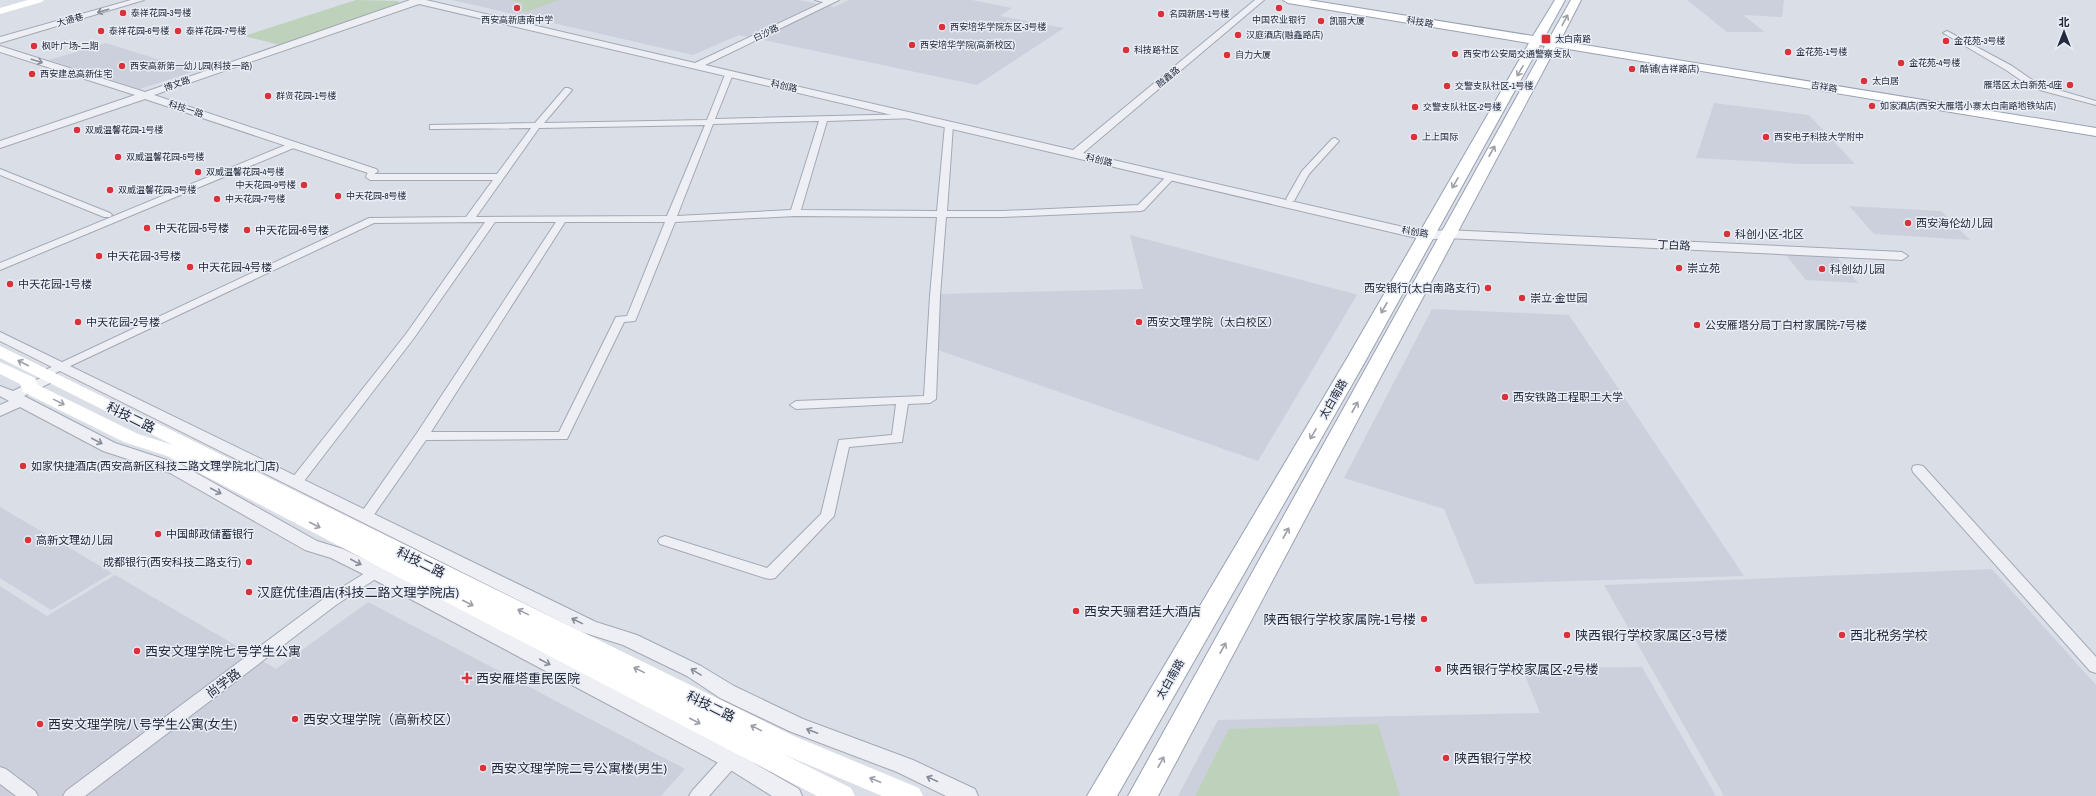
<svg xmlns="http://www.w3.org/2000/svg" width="2096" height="796" font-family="'Archivo Narrow','Noto Sans SC',sans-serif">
  <rect width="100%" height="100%" fill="#dadee7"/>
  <g fill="#ccd0dc">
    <polygon points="452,0 799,0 834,7 849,0 972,0 1012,8 1000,16 1064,28 977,85 739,35 693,55"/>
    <polygon points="1687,0 1784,0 1782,17 1743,15 1765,32 1727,32"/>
    <polygon points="106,43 195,71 140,89 49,60"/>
    <polygon points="1714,103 1809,115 1855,164 1801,164 1696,158"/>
    <polygon points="1849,206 1941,211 1970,240 1874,234"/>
    <polygon points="1130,235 1359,295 1357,295 1258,461 935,349 938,294 1143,289"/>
    <polygon points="1786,255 1837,257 1858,283 1806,280"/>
    <polygon points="1432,309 1569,315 1744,576 1475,584 1444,509 1344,478"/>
    <polygon points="0,507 112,573 51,610 0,578"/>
    <polygon points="1992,569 2096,685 2096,796 1724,796 1604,585"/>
    <polygon points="115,575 276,669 368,602 685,769 661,796 0,796 0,586 47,616"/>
    <polygon points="1642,667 1716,796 1178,796 1218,720 1540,713 1522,668"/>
  </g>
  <g fill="#bed1bb">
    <polygon points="356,0 399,1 398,5 280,45 244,36"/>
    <polygon points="511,0 559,0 527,12 513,9 525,4"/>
    <polygon points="1378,724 1400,796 1195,796 1229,729"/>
  </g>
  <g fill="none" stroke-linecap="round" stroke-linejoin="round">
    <g stroke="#a3a8b4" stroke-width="2">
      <g id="minor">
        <polygon points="815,0 830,0 833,2 830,4"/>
        <polygon points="1947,31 2012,66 2038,84 2096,101 2096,105 2032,88 2006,70 1945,34 1943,33"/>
        <path d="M 726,72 L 733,74 L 715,119 L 914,114 L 918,116 L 914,118 L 827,121 L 801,210 L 937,211 L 945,125 L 949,123 L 953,125 L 947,211 L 1003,211 L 1138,205 L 1168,175 L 1171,174 L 1175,177 L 1144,210 L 1141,211 L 1003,217 L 946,217 L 940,296 L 936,399 L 930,403 L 908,404 L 902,442 L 849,447 L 834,516 L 775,578 L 770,579 L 765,578 L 660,544 L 658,541 L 660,538 L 665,536 L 767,568 L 821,514 L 839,440 L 892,435 L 896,404 L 796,409 L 790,405 L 796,401 L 924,396 L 930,296 L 937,217 L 795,216 L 675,222 L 636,319 L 635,321 L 624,322 L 567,439 L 426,440 L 371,519 L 361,519 L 359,516 L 361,513 L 417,433 L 556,222 L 495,222 L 414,338 L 301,485 L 291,485 L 289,482 L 406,334 L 485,222 L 374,223 L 49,376 L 45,378 L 39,374 L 41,372 L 369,218 L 466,217 L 493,180 L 370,180 L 366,177 L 369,169 L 375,169 L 375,174 L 497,174 L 531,128 L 433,129 L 430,129 L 430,125 L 535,123 L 565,88 L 568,88 L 572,90 L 544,123 L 707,120 ZM 819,121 L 791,210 L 677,216 L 713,124 ZM 705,125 L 667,216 L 476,217 L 539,128 ZM 565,222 L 665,222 L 627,316 L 616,317 L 615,319 L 559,432 L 431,432 Z"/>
        <polygon points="1335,138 1339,141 1309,174 1294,201 1288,201 1286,199 1302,171 1332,139"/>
        <polygon points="293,142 297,145 296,147 0,270 0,263"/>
        <polygon points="0,169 110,213 112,215 110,217 104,217 0,175"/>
        <polygon points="1918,465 1923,466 2096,657 2096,673 2090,671 1913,472 1912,469 1913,466"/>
        <polygon points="375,567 380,568 382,572 380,576 336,605 85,796 63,796 66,791 326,597"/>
        <polygon points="735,748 741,750 743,755 741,760 709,796 689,796 692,791 729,750"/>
        <polygon points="0,767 6,769 35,791 38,796 16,796 0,784"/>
      </g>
    </g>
    <g stroke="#a3a8b4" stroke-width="2">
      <g id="tertiary">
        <polygon points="131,0 144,0 0,43 0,37"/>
        <polygon points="410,0 426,0 695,63 828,0 839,0 705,65 1073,150 1255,0 1264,0 1083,153 1425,232 1446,230 1902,252 1908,256 1902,260 1446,238 1425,240 419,4 154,95 376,169 378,171 376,173 368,173 145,99 0,148 0,141 135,95 0,52 0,46 145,92"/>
        <polygon points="0,332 596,622 637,635 701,666 734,686 803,719 913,760 975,789 978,796 946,796 897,772 789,731 720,698 687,676 623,645 582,632 0,341"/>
        <polygon points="51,373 56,374 58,377 56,380 24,396 115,443 182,465 317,541 343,549 381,567 738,754 799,789 802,796 772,796 724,766 369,577 331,558 305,550 170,473 103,451 20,407 0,416 0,405 9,401 0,396 0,386 13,391"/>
      </g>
    </g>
    <g stroke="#99a1b3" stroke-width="2">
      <polygon id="primary" points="1283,0 1308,0 1533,36 1555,0 1565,0 1544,38 1549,39 1571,0 1581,0 1560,41 2096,128 2096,136 1556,47 1158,796 1128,796 1545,46 1540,45 1366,360 1117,796 1087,796 1346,360 1529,43 1288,3"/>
    </g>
    <use href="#minor" fill="#edeff5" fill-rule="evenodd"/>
    <use href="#tertiary" fill="#edeff5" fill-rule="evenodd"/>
    <g fill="#fff" fill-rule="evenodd">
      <polygon points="28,0 44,0 42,2 0,14 0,8"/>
      <polygon points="0,346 794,736 919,788 923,796 882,796 783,754 851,788 855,796 817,796 167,456 124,442 23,392 20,384 0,374 0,362 35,378 38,385 138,434 173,445 0,358"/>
    </g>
    <use href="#primary" fill="#fff" fill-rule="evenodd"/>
  </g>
  <defs><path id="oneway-shaft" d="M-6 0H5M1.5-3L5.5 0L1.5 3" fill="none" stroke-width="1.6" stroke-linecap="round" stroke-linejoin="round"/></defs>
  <g stroke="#888c99">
    <use href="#oneway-shaft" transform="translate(103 11) rotate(164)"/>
    <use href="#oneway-shaft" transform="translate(37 61) rotate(17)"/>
    <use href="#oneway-shaft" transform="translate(97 441) rotate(28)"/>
    <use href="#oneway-shaft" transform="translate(216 491) rotate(28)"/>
    <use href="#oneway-shaft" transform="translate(356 562) rotate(28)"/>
    <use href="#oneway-shaft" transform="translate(577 621) rotate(-154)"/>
    <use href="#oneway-shaft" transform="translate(545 662) rotate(28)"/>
    <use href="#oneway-shaft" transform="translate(696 672) rotate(-149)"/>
    <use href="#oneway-shaft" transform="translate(812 731) rotate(-159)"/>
    <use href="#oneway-shaft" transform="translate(932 779) rotate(-155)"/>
  </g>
  <g stroke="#9c9fa8">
    <use href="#oneway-shaft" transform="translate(1565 20) rotate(-62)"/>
    <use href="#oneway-shaft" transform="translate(1520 71) rotate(120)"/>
    <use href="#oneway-shaft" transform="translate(1492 151) rotate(-61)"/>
    <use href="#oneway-shaft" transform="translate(1455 183) rotate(120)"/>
    <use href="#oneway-shaft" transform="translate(1384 308) rotate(119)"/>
    <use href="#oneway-shaft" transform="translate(23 363) rotate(-153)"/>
    <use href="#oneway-shaft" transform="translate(59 402) rotate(26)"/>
    <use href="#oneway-shaft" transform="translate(1355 407) rotate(-61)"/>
    <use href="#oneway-shaft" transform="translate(1313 434) rotate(120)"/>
    <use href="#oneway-shaft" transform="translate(315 525) rotate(27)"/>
    <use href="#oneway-shaft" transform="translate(1286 533) rotate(-61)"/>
    <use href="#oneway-shaft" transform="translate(468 603) rotate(27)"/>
    <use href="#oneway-shaft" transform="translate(523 612) rotate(-154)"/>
    <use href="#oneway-shaft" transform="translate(1223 648) rotate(-61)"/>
    <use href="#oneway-shaft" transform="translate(639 670) rotate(-154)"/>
    <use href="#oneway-shaft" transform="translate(695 721) rotate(27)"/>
    <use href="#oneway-shaft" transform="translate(756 728) rotate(-154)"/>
    <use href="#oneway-shaft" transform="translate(1161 762) rotate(-61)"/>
    <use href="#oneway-shaft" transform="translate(875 780) rotate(-157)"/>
  </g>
  <g fill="#da313a" stroke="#e9edf4" stroke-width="1.5">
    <circle cx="517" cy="8" r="4"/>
    <circle cx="1279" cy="8" r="4"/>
    <circle cx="123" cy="13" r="4"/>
    <circle cx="1161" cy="14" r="4"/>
    <circle cx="1321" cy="21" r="4"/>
    <circle cx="942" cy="27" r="4"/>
    <circle cx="101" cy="31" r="4"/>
    <circle cx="178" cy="31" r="4"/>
    <circle cx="1238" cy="35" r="4"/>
    <rect x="1541" y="34" width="10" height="10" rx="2"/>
    <circle cx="1946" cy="41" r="4"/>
    <circle cx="912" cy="45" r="4"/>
    <circle cx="34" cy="46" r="4"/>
    <circle cx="1126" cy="50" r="4"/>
    <circle cx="1788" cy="52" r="4"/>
    <circle cx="1455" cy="54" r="4"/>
    <circle cx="1227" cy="55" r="4"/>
    <circle cx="1901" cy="63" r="4"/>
    <circle cx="122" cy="66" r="4"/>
    <circle cx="1632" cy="69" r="4"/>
    <circle cx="32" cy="74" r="4"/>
    <circle cx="1864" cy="81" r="4"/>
    <circle cx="2070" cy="85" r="4"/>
    <circle cx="1447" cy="86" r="4"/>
    <circle cx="268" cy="96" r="4"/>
    <circle cx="1872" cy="106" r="4"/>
    <circle cx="1415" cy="107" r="4"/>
    <circle cx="77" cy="130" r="4"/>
    <circle cx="1414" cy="137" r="4"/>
    <circle cx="1766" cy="137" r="4"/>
    <circle cx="118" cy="157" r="4"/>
    <circle cx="198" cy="172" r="4"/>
    <circle cx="304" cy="185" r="4"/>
    <circle cx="110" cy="190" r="4"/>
    <circle cx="338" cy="196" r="4"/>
    <circle cx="217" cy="199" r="4"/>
    <circle cx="1908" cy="223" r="4"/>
    <circle cx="147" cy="228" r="4"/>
    <circle cx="247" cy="230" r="4"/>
    <circle cx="1727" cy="234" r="4"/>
    <circle cx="99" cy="256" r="4"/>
    <circle cx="190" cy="267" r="4"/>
    <circle cx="1679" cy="268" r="4"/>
    <circle cx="1822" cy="269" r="4"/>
    <circle cx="10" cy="284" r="4"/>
    <circle cx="1488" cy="288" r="4"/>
    <circle cx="1522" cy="298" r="4"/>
    <circle cx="78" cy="322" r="4"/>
    <circle cx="1139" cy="322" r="4"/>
    <circle cx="1697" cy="325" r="4"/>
    <circle cx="1505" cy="397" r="4"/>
    <circle cx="23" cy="466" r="4"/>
    <circle cx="158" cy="534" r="4"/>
    <circle cx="28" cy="540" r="4"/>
    <circle cx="249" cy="562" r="4"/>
    <circle cx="249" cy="592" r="4"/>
    <circle cx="1076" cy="611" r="4"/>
    <circle cx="1424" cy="619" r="4"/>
    <circle cx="1567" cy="635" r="4"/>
    <circle cx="1842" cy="635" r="4"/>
    <circle cx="137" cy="651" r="4"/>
    <circle cx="1438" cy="669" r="4"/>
    <path d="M465 672h4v4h4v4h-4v4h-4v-4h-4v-4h4z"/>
    <circle cx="295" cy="719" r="4"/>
    <circle cx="40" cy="724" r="4"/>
    <circle cx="1446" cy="758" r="4"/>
    <circle cx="483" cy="768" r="4"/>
  </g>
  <g text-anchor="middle" stroke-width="3" stroke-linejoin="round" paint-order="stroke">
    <g font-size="9" fill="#232a3d" stroke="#e9edf4" text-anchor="start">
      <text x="131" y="16">泰祥花园-3号楼</text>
      <text x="1169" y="17">名园新居-1号楼</text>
      <text x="517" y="23" text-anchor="middle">西安高新唐南中学</text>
      <text x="1279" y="23" text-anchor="middle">中国农业银行</text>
      <text x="1329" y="24">凯丽大厦</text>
      <text x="950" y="30">西安培华学院东区-3号楼</text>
      <text x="109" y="34">泰祥花园-6号楼</text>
      <text x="186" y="34">泰祥花园-7号楼</text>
      <text x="1246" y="38">汉庭酒店(融鑫路店)</text>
      <text x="1555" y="42">太白南路</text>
      <text x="1954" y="44">金花苑-3号楼</text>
      <text x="920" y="48">西安培华学院(高新校区)</text>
      <text x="42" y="49">枫叶广场-二期</text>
      <text x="1134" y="53">科技路社区</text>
      <text x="1796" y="55">金花苑-1号楼</text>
      <text x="1463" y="57">西安市公安局交通警察支队</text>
      <text x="1235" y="58">自力大厦</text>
      <text x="1909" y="66">金花苑-4号楼</text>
      <text x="130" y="69">西安高新第一幼儿园(科技一路)</text>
      <text x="1640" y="72">酷铺(吉祥路店)</text>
      <text x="40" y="77">西安建总高新住宅</text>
      <text x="1872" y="84">太白居</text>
      <text x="2062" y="88" text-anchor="end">雁塔区太白新苑-d座</text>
      <text x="1455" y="89">交警支队社区-1号楼</text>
      <text x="276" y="99">群贤花园-1号楼</text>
      <text x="1880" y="109">如家酒店(西安大雁塔小寨太白南路地铁站店)</text>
      <text x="1423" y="110">交警支队社区-2号楼</text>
      <text x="85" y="133">双威温馨花园-1号楼</text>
      <text x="1422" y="140">上上国际</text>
      <text x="1774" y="140">西安电子科技大学附中</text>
      <text x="126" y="160">双威温馨花园-5号楼</text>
      <text x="206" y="175">双威温馨花园-4号楼</text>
      <text x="296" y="188" text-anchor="end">中天花园-9号楼</text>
      <text x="118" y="193">双威温馨花园-3号楼</text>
      <text x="346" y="199">中天花园-8号楼</text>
      <text x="225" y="202">中天花园-7号楼</text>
    </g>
    <g font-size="9" fill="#232a3d" stroke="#e9edf4">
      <text transform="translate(70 20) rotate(-16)" y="3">大通巷</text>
      <text transform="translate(1420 22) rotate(10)" y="3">科技路</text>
      <text transform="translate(766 33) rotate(-26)" y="3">白沙路</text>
      <text transform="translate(1168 77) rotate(-40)" y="3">融鑫路</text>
      <text transform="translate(177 84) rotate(-19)" y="3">博文路</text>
      <text transform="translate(784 86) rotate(13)" y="3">科创路</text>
      <text transform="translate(1824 87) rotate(9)" y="3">吉祥路</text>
      <text transform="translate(186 109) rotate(18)" y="3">科技一路</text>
      <text transform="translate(1099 160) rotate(14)" y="3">科创路</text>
      <text transform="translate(1415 232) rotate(9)" y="3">科创路</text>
    </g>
    <g font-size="11" fill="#232a3d" stroke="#e9edf4" text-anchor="start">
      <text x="1916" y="227">西安海伦幼儿园</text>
      <text x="155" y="232">中天花园-5号楼</text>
      <text x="255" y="234">中天花园-6号楼</text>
      <text x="1735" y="238">科创小区-北区</text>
      <text x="107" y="260">中天花园-3号楼</text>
      <text x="198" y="271">中天花园-4号楼</text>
      <text x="1687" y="272">崇立苑</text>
      <text x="1830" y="273">科创幼儿园</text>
      <text x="18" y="288">中天花园-1号楼</text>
      <text x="1480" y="292" text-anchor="end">西安银行(太白南路支行)</text>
      <text x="1530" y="302">崇立·金世园</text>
      <text x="86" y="326">中天花园-2号楼</text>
      <text x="1147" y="326">西安文理学院（太白校区）</text>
      <text x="1705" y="329">公安雁塔分局丁白村家属院-7号楼</text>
      <text x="1513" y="401">西安铁路工程职工大学</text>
      <text x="31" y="470">如家快捷酒店(西安高新区科技二路文理学院北门店)</text>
      <text x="166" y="538">中国邮政储蓄银行</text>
      <text x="36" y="544">高新文理幼儿园</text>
      <text x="241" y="566" text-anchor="end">成都银行(西安科技二路支行)</text>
    </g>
    <g font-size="11" fill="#232a3d" stroke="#e9edf4">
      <text transform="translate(1674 245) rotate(3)" y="4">丁白路</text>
      <text transform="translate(1333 399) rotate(-60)" y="4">太白南路</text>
      <text transform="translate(1170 679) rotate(-60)" y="4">太白南路</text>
    </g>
    <g font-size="13" fill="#232a3d" stroke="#e9edf4">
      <text transform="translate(131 417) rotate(26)" y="5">科技二路</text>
      <text transform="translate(421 562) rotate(26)" y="5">科技二路</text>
      <text transform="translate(223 683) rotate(-37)" y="5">尚学路</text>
      <text transform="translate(711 706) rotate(26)" y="5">科技二路</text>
    </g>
    <g font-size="13" fill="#232a3d" stroke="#e9edf4" text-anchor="start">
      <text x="257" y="597">汉庭优佳酒店(科技二路文理学院店)</text>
      <text x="1084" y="616">西安天骊君廷大酒店</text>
      <text x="1416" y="624" text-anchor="end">陕西银行学校家属院-1号楼</text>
      <text x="1575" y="640">陕西银行学校家属区-3号楼</text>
      <text x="1850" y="640">西北税务学校</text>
      <text x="145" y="656">西安文理学院七号学生公寓</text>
      <text x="1446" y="674">陕西银行学校家属区-2号楼</text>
      <text x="476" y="683">西安雁塔重民医院</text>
      <text x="303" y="724">西安文理学院（高新校区）</text>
      <text x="48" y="729">西安文理学院八号学生公寓(女生)</text>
      <text x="1454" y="763">陕西银行学校</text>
      <text x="491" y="773">西安文理学院二号公寓楼(男生)</text>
    </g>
  </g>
  <g transform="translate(2064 32)" stroke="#e9edf4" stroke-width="3" paint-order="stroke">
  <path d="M0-3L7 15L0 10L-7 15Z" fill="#232a3d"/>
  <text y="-6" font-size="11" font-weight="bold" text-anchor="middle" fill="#232a3d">北</text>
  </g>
</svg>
